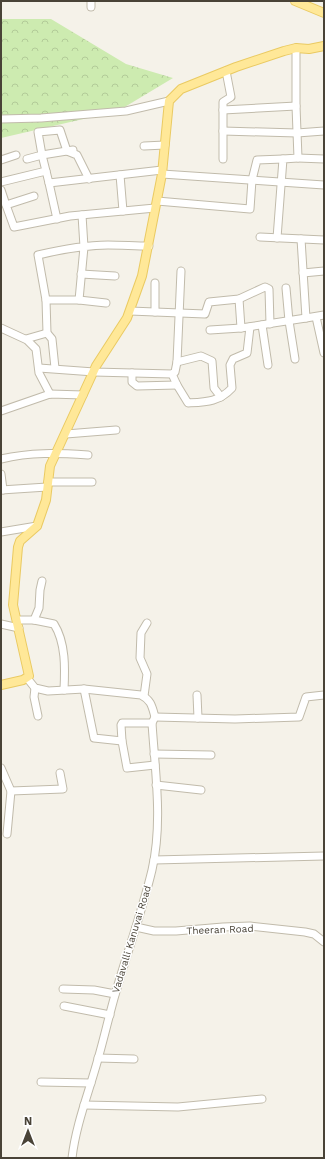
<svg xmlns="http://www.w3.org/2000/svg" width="325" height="1159" font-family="'Work Sans',sans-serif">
  <defs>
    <pattern id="forest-crowns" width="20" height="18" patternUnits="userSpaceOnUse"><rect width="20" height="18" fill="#cdebb0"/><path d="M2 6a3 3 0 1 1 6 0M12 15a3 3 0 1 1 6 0" fill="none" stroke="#b2cb98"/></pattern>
  </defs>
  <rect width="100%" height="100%" fill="#f5f2e9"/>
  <polygon fill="url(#forest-crowns)" points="1,19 51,19 126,64 173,78 118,111 1,138"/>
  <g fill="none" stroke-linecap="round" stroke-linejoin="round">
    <g stroke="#c1bbab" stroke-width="9">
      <g id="minor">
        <polyline points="91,7 91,1"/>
        <polyline points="223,110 296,106"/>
        <polyline points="1,119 41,118 126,111 169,101"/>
        <polyline points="223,131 297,133 324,131"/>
        <polyline points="144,146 165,145"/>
        <polyline points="73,150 42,155 49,183 162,170"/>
        <polyline points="298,158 324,159"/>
        <polyline points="27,159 42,155 38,132 60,130 67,151 77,155 89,179"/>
        <polyline points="223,159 223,102 231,97 226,71"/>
        <polyline points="1,160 16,155"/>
        <polyline points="162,174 324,185"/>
        <polyline points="120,175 123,211"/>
        <polyline points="1,182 46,171"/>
        <polyline points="49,183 57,219"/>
        <polyline points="1,190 6,205"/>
        <polyline points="34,196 6,205 14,227 70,216 155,208"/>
        <polyline points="157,201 250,209 252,180 257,160 283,159"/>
        <path d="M 82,215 L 84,247 L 79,300 L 46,300 L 38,255 C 59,250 87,245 108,245 C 122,245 135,246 149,246"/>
        <polyline points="260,237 324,240"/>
        <polyline points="277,238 283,159 298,158 296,106 296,48"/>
        <polyline points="301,239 306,318 324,315"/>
        <polyline points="303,273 324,271"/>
        <polyline points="81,274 115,276"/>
        <polyline points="155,283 155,312"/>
        <polyline points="286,288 289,321 295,359"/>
        <polyline points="239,299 241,328"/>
        <polyline points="46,300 47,333 52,339 55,368"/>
        <polyline points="79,300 106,303"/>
        <polyline points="130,311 205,314 209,302 239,299 265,287 269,289 270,324"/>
        <polyline points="316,317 324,353"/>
        <polyline points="262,325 268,365"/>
        <polyline points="1,328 27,340 36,349 39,373 50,394"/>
        <polyline points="210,330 241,328 306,318"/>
        <polyline points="26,339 47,333"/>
        <polyline points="177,362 201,356 212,361 214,388 221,397"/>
        <polyline points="39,368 94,372 172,374 175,372 177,362 181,271"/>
        <polyline points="132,373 132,382 137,386 177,385"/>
        <path d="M 172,374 L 177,385 L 188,403 C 206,402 219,402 232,388 L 230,365 L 233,359 L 247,353 L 250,327"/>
        <polyline points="1,411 50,394 83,395"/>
        <polyline points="66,434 116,430"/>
        <path d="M 1,459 C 31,452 57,453 88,455"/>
        <polyline points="1,474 3,490"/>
        <polyline points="48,482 92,482"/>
        <polyline points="1,490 47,487"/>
        <polyline points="1,532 37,526"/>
        <path d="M 17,620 L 34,620 L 54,624 C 66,643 65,669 64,690"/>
        <polyline points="34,620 39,608 40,590 42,581"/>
        <polyline points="1,624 19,628"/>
        <path d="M 27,678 L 35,688 L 48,691 L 84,689 L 141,695 C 151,700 152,706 155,717"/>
        <polyline points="35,688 34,697 38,716"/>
        <polyline points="84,689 94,738 122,741"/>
        <polyline points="197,695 198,718"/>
        <polyline points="144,696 147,674 140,658 141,633 147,623"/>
        <polyline points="155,717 235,719 299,717 306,697 324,695"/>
        <polyline points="152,723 122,723 121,725 122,741 127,768 155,765"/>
        <polyline points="154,754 211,755"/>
        <polyline points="1,768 11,791 7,834"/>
        <polyline points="156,785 201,790"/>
        <polyline points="11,791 63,789 60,773"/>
        <polyline points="154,860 324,856"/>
        <polyline points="136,927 154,931 176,931 223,927 250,926 305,932 314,934 324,942"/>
        <polyline points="63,989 94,990 115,994"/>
        <polyline points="64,1006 110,1015"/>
        <polyline points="98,1058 134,1059"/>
        <polyline points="41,1082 91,1083"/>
        <polyline points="84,1105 178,1107 262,1099"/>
        <path d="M 72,1158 C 76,1124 89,1092 98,1059 C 104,1038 109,1016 115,995 C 127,953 142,912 152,870 C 163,823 155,770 152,723 L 155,717"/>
      </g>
    </g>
    <g stroke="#eaca62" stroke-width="10">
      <g id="major">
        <polyline points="295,1 324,13"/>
        <polyline points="1,685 23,680 29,676 13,605 18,547 20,541 37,526 46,500 50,466 96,366 127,318 142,276 162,174 169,101 181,89 236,67 284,51 296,48 309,49 324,46"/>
      </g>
    </g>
    <use href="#minor" stroke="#fff" stroke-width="7"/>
    <use href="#major" stroke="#ffe898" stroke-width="8"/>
  </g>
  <g text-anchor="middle" stroke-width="3" stroke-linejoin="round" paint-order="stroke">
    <g font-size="10" fill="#494337" stroke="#fff">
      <text transform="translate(220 929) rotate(-2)" y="4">Theeran Road</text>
      <text transform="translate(131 939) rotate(-73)" y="4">Vadavalli Kanuvai Road</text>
    </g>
  </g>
  <rect width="325" height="1159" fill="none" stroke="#494337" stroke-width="4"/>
  <g transform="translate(28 1131)" stroke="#ffffff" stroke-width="3" paint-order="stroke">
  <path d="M0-3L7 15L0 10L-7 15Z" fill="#494337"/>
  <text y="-6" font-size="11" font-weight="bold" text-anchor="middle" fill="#494337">N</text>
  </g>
</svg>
